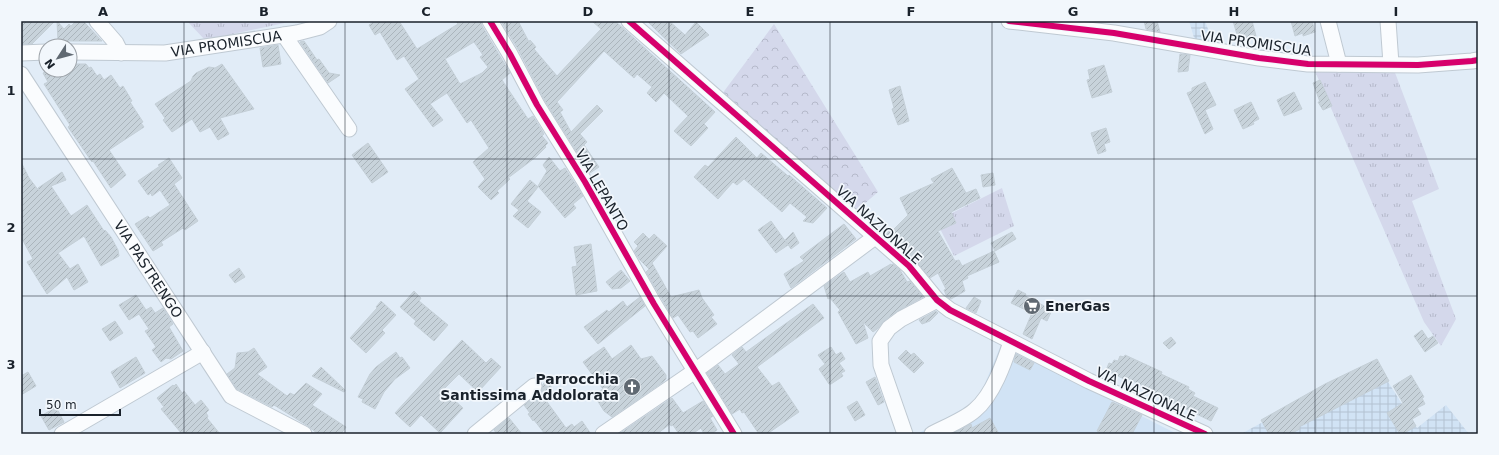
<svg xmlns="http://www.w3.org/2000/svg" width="1499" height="455" font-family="'DejaVu Sans',sans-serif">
  <defs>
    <pattern id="industrial-grid" width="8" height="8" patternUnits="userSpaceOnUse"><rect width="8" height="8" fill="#d1e3f5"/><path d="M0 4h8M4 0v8" fill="none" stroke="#b3c2d2"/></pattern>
    <pattern id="grass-tufts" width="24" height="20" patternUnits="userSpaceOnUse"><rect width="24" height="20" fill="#d4d8eb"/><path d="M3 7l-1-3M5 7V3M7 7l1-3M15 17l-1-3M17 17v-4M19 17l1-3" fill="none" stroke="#b5b9ca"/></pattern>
    <pattern id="park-crowns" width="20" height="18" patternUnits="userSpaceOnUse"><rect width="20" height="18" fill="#d4d8eb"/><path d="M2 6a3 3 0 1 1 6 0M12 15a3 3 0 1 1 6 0" fill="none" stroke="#b5b9ca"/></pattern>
    <pattern id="building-hatch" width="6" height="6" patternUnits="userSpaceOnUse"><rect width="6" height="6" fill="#c8d3db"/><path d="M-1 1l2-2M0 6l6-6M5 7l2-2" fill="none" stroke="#abb5bc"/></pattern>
  </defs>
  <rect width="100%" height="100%" fill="#e1ecf7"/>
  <polygon fill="#d1e3f5" points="1001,345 1177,434 917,434 978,400"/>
  <g fill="url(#industrial-grid)">
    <polygon points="1189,21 1205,21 1208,29 1222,47 1195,41"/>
    <polygon points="1375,361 1417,428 1446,405 1469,434 1241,434"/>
  </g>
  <g fill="url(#grass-tufts)">
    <polygon points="187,21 294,21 205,40"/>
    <polygon points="1314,69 1394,70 1439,189 1412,201 1456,319 1441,346 1424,322"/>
    <polygon points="1002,188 1014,226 954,256 936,221"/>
  </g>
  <polygon fill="url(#park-crowns)" points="774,24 878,192 855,212 722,94"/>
  <g fill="url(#building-hatch)" stroke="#c4cfd7" fill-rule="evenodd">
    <polygon points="21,21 55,21 32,44 21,44"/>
    <polygon points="57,21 64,29 69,24 71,26 76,21 83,21 102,41 58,41"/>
    <path d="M 375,21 L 399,21 L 417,49 L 458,24 L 456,21 L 481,21 L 482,26 L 510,73 L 502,80 L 528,119 L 533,116 L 544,134 L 542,136 L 548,143 L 545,146 L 546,147 L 536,157 L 508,178 L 510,179 L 497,191 L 499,193 L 491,200 L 478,187 L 485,179 L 473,162 L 489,148 L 471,120 L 467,123 L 447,93 L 430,104 L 443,120 L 433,127 L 405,89 L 419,79 L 404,56 L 397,60 L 380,32 L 375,35 L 369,25 ZM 474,42 L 483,55 L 480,57 L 488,67 L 482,73 L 460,84 L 445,59 Z"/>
    <polygon points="501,21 518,21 529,42 530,40 536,47 534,49 557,76 601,29 592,21 615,21 715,112 704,124 708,128 691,146 674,131 688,116 664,93 656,102 647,93 652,87 637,74 634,78 604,51 557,102 563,110 560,112 571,132 597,105 603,111 580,134 587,142 584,145 599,167 590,173 545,101 518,49"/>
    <polygon points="647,21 669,21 685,35 696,22 709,35 681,54"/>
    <polygon points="1144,21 1157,21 1160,32 1146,29"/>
    <polygon points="1233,21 1252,21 1256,36 1239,41"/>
    <polygon points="1291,21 1312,21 1315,32 1303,36 1303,33 1295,36"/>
    <polygon points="304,41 317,60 319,59 329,73 340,75 328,83 300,42"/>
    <polygon points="278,45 281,64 263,67 260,48"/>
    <polygon points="1180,54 1190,55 1188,71 1178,72"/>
    <polygon points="73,64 86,64 89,68 91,67 97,76 100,74 104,80 111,75 120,88 123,86 132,101 130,102 143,122 141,123 144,127 109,150 126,175 111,188 93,161 92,162 68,127 70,125 44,84 48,82 43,73 48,70 70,70 70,67"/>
    <polygon points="222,64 254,109 220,118 229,134 218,140 210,127 200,132 192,119 172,132 163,120 165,118 155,104 191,81 193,76 196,73 209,67 215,68"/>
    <polygon points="1104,65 1112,92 1092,98 1087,80 1090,79 1088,70"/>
    <polygon points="1320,80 1332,106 1323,110 1318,102 1320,102 1313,83"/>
    <polygon points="1205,82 1216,105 1205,110 1213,129 1205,134 1187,93 1192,91 1192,88"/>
    <polygon points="900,86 909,121 898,125 892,109 894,108 889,90"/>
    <polygon points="1294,92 1302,109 1284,116 1277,100"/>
    <polygon points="1251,102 1259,119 1253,122 1254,124 1243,129 1234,110"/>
    <polygon points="1106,128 1110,142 1104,144 1106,151 1098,154 1091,133"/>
    <polygon points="736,137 757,158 761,153 788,176 789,175 827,208 813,223 803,221 807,217 790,203 782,212 744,179 737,185 733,182 718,199 694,177 705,165 708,167"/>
    <polygon points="368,143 388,172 372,183 352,155"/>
    <polygon points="549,157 560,171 565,168 583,196 573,204 576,208 565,218 538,186 547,171 543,165"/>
    <polygon points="169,158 182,178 174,184 198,221 185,230 183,228 161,242 163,245 153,251 135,224 148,216 150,218 170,205 160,190 152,196 151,193 148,195 138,181 160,166 158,165"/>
    <polygon points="21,162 29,178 39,191 38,188 62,172 66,180 51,186 71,216 87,205 104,231 105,230 111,237 118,250 119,256 101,266 84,236 58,253 70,269 78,264 88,282 74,290 67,277 47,294 27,262 33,259 21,237"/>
    <polygon points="952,168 966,193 976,189 980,198 951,212 956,223 938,231 955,261 959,260 962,266 994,251 999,262 967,276 968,278 962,281 965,291 951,299 947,297 944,290 946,289 938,273 930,278 896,238 893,240 885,233 889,227 893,230 908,215 900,198 934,183 931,179"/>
    <polygon points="993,173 995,185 983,187 981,175"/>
    <polygon points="530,180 538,187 527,201 541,212 528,228 513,216 519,210 511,204"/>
    <polygon points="771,221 788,245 776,253 758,230"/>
    <polygon points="844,224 856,239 791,288 784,274 804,261 800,257"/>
    <polygon points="793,232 799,243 791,249 785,240"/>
    <polygon points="1012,232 1016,239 995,251 991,243"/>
    <polygon points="643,233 649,239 654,234 667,246 652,263 671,297 699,290 702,298 714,315 711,317 717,324 698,338 693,331 690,332 678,315 673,318 646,272 649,269 640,260 634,251 638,246 634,242"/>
    <polygon points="591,244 597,291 576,295 572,267 577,266 574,247"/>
    <polygon points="891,264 891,265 893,264 900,270 907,282 910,281 923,297 896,312 884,321 877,329 873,332 863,322 868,338 856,344 838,312 840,310 830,298 828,299 824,286 844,272 850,282 868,272 870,276"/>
    <polygon points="239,268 245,277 235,283 229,275"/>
    <polygon points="621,270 630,281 621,288 612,289 606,282"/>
    <polygon points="1018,290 1026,294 1025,296 1052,310 1047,321 1041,318 1032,339 1023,334 1032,313 1011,303"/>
    <polygon points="414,291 421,298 419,301 448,325 434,341 414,324 416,321 400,307"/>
    <polygon points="136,295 146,310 151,307 155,313 163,308 173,324 169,327 183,351 171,359 166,358 161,362 152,350 156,347 145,331 149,329 139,314 129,320 119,305"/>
    <polygon points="640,297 645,306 598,344 584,327 607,310 609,312 623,301 627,307"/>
    <polygon points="974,297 981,301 976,313 966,308"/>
    <polygon points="381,301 396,315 382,330 385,333 366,353 350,338 377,308 376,307"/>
    <polygon points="813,304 824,318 757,367 772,386 779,382 799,412 767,434 759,434 744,412 742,413 740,409 732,414 707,373 718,365 725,374 739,364 732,355 742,347 746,352"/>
    <polygon points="936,311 938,313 930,321 922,324 919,320"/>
    <polygon points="115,321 123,333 110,341 102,329"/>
    <polygon points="1422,330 1428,339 1433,336 1438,343 1425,352 1414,336"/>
    <polygon points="1171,337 1176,343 1169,349 1163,343"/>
    <polygon points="462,340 486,363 491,358 501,367 478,392 459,374 443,390 463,408 440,433 421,415 410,427 395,413"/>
    <polygon points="631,345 641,359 652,356 666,375 666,379 663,382 612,417 604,411 597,400 597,393 603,389 583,362 604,347 612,359"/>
    <polygon points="831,347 836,355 841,352 845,359 839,363 845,371 841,373 843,376 831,384 829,384 819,369 825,364 818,355"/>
    <polygon points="254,348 267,367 257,374 287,396 290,393 294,395 306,383 322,394 312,405 346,427 341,434 318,434 308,426 274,405 272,407 237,389 227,374 235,368 237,353 248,352"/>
    <polygon points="906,350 911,355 914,353 924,363 914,373 898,358"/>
    <polygon points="396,352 400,358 402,357 410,368 395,379 384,392 375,409 362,402 363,399 358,397 370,374 376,367"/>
    <polygon points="1016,354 1034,363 1030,370 1014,362"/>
    <polygon points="1125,355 1162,372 1161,374 1189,387 1188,389 1195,393 1193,396 1218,408 1211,421 1142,388 1143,386 1125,377 1124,379 1106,370 1109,363 1112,364 1114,360 1118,361 1120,356 1124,357"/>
    <polygon points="136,357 145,373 120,388 111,372"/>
    <polygon points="1377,359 1389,381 1299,427 1300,429 1290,434 1269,434 1261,420 1325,384"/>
    <polygon points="321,367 345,390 344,392 312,376"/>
    <polygon points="28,372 36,386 21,395 21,376"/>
    <polygon points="1411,375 1424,397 1422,398 1425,404 1417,408 1421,414 1412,419 1416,426 1403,434 1400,434 1387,413 1403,403 1393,386"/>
    <polygon points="875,377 884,402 878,405 866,382"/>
    <polygon points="548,380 552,389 542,395 566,428 572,424 574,427 582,421 591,434 545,434 534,420 533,421 528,414 530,413 524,405 540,393 542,389 543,384"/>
    <polygon points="176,384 182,393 184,391 195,405 201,400 209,410 206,413 208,416 207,418 220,434 182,434 161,409 164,407 157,398 173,385 174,386"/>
    <polygon points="672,398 683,413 703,401 713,416 710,418 717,430 711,434 704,434 701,428 692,434 679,434 673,425 671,426 670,424 657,434 619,434"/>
    <polygon points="857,401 865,415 855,421 847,407"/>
    <polygon points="1112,402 1142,415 1132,434 1103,434 1097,431"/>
    <polygon points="56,407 64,422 49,430 41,416"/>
    <polygon points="509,418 522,434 497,434 494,430"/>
    <polygon points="990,418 999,434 952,434 971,424 972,428"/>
  </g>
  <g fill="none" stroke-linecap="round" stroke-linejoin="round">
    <g stroke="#bfc9d2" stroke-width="17">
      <g id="minor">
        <polyline points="97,21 116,43 121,53"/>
        <polyline points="490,21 510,54 537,105 585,182 654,304 734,434"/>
        <polyline points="629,21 909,266 937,300 950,310 1089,381 1205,434"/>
        <polyline points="1009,21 1114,33 1259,58 1308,64 1418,65 1472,61 1478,60"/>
        <polyline points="1328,21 1339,64"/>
        <polyline points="1388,21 1391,64"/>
        <polyline points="284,35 349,129"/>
        <path id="s1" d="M 70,52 L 165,53 L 297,33 L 320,27 L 329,21"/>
        <polyline points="21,53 46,52"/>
        <path id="s2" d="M 21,74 L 231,396 L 304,434"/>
        <polyline points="62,434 203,352"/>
        <polyline points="475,434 534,386"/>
        <polyline points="603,434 695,371 875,237"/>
        <polyline points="905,434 881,365 880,341 889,328 901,319 937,300"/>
        <path d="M 932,434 C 945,427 964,420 975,410 C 993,395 1004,363 1011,342"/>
      </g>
    </g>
    <use href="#minor" stroke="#fafcfe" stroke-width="15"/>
    <g stroke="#f2f7fc" stroke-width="8">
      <g id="cycleway">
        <polyline points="490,21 510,54 537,105 585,182 654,304 734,434"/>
        <polyline points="629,21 909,266 937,300 950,310 1089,381 1205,434"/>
        <polyline points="1009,21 1114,33 1259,58 1308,64 1418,65 1472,61 1478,60"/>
      </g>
    </g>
    <use href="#cycleway" stroke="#d6006c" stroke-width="6"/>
  </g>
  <path fill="none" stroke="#1a222b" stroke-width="1" stroke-opacity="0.55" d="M 184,21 L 184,434M 345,21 L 345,434M 507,21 L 507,434M 669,21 L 669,434M 830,21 L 830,434M 992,21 L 992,434M 1154,21 L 1154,434M 1315,21 L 1315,434M 21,159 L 1478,159M 21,296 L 1478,296"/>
  <defs>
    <g id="supermarket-disc" transform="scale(0.9)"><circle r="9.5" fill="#606972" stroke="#f2f7fc"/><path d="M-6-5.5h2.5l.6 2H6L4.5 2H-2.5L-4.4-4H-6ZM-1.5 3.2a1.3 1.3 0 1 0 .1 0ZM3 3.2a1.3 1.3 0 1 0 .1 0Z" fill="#fff"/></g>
    <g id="church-disc" transform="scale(0.9)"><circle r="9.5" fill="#606972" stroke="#f2f7fc"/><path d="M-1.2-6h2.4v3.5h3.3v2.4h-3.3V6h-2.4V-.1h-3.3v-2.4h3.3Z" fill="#fff"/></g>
  </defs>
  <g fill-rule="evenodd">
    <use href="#supermarket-disc" x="1032" y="306"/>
    <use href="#church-disc" x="632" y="387"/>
  </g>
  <g text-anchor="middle" stroke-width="3.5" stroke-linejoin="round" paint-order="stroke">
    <g font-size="14" fill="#1a222b" stroke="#f2f7fc">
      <text transform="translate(1256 43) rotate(8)" y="5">VIA PROMISCUA</text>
      <text dy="5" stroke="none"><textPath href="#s1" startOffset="157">VIA PROMISCUA</textPath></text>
      <text transform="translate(602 190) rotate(60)" y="5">VIA LEPANTO</text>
      <text transform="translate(879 225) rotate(42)" y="5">VIA NAZIONALE</text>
      <text dy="5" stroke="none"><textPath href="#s2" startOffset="233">VIA PASTRENGO</textPath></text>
      <text transform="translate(1146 394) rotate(25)" y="5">VIA NAZIONALE</text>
    </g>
    <g font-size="14" font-weight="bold" fill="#1a222b" stroke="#f2f7fc" text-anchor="start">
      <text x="1045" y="311">EnerGas</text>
      <text x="619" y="384" text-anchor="end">Parrocchia<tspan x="619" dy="16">Santissima Addolorata</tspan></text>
    </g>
  </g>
  <rect width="1499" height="455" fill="none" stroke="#f2f7fc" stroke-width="44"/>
  <g transform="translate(58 58) rotate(234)"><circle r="19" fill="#f2f7fc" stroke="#9ca2a8"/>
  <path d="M0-3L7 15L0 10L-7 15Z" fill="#606972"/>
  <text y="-6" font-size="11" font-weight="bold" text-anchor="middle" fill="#1a222b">N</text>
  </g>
  <path d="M40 409v6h80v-6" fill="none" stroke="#1a222b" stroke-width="2"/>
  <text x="46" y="409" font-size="12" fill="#1a222b" stroke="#f2f7fc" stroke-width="3" paint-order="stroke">50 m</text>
  <rect x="22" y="22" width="1455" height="411" fill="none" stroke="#1a222b" stroke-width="1.5"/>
  <g font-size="13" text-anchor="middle" font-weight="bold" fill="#1a222b">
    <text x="103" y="16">A</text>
    <text x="264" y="16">B</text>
    <text x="426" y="16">C</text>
    <text x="588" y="16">D</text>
    <text x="750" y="16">E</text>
    <text x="911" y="16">F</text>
    <text x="1073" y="16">G</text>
    <text x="1234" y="16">H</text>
    <text x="1396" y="16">I</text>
    <text x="11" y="95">1</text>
    <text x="11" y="232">2</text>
    <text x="11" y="369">3</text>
  </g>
</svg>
